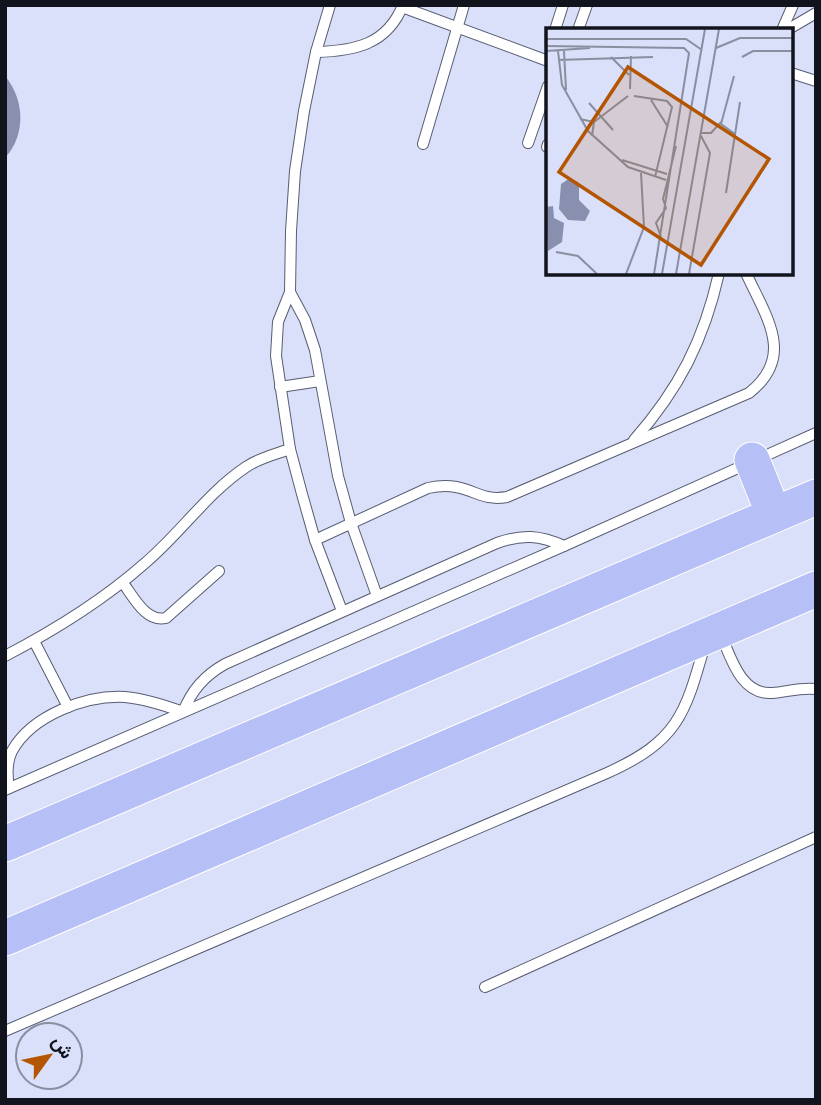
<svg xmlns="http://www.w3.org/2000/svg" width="821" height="1105" font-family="Georgia,Vazirmatn,serif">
  <rect width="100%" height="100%" fill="#dae0f9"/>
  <path fill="#888faf" d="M 5,76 C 25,100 26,135 5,158 Z"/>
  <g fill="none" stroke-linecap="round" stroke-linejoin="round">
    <g stroke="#585d72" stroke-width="12">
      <g id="lane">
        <polyline points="330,5 316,52 304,111 295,171 291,231 290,292 278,322 276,356 290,449 302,494 315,540 342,611"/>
        <polyline points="402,7 548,61"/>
        <polyline points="555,30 563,5"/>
        <polyline points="578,30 587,5"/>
        <polyline points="782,30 793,5"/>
        <polyline points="787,30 816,13"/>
        <path d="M 316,52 C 354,51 387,45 403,5"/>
        <polyline points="791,73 816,81"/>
        <polyline points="528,143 548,86"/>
        <polyline points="423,144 464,5"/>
        <polyline points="547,147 548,144"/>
        <polyline points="290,292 305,320 315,350 338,476 351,523 377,596"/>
        <polyline points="280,387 320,381"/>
        <path d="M 634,440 C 679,389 704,340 719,273"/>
        <path d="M 315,540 L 428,488 C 437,486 446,485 456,487 C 477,491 484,501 507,497 L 749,393 C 796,356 766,317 746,273"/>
        <path d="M 123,583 C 133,596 146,623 166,618 L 219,571"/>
        <path d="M 721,635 C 731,658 741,695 772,693 C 787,692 800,687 816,689"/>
        <polyline points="34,641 68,707"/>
        <path d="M 5,656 C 55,630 102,601 144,564 C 180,534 207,493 246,467 C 259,458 276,454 290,449"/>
        <path d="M 9,788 C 7,776 6,763 12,751 C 32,715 86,695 125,697 C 146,699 164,705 183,712 C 192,690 204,676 225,664 L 497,543 C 522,534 540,535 564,546"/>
        <polyline points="5,790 564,546 816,433"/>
        <polyline points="485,987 816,837"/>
        <path d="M 5,1031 L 607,773 C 678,741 685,715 705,644"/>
      </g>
    </g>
    <g stroke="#fff" stroke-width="37">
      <g id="primary">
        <polyline points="752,460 774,515"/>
        <polyline points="5,844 816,497"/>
        <polyline points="5,938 816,589"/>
      </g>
    </g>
    <use href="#lane" stroke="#fff" stroke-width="10"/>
    <use href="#primary" stroke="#b6c0f7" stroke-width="35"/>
  </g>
  <g transform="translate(546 28)">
    <rect width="247" height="247" fill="#dae0f9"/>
    <path d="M 24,150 L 33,155 L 33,172 L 44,183 L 39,193 L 22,192 L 13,181 L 15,156 ZM 7,178 L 8,190 L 18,195 L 16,214 L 2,223 L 0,179 Z" fill="#888faf"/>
    <path fill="none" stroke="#8a8ea1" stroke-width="2" d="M 0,11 L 140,11 L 156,22M 0,18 L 138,20 L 143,25 L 108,246M 170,20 L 194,10 L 247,10M 0,23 L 44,20M 12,23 L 16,57 L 42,103 L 82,139 L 120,152M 18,23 L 20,62M 65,29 L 83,47M 196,29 L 207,23 L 247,23M 12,32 L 107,29M 188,48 L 175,96 L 189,106M 84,61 L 85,28M 88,68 L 121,73 L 126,79 L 109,149M 105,72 L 122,99M 43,75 L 67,102M 34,91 L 48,94 L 46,108M 48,94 L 82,68M 154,105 L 165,105 L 175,94M 76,132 L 121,146M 180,165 L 194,74M 115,209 L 110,195 L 120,180 L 117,171 L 130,118M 10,224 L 32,228 L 51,246M 80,246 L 98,199 L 95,145M 116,246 L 159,1M 130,246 L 173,1M 143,246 L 164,125 L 155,108"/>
    <path fill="#b35503" fill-opacity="0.15" stroke="#b35503" stroke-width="3.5" d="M 82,39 L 223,131 L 155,237 L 13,144 Z"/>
    <rect width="247" height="247" fill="none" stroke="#12141d" stroke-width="3.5"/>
  </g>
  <rect width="821" height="1105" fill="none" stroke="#12141d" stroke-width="14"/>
  <g transform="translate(49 1056) rotate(57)"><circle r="33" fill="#dae0f9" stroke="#8a8ea1" stroke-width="2"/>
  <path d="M0-5L12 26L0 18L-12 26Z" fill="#b35503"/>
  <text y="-10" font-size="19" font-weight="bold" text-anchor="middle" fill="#12141d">ش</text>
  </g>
</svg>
